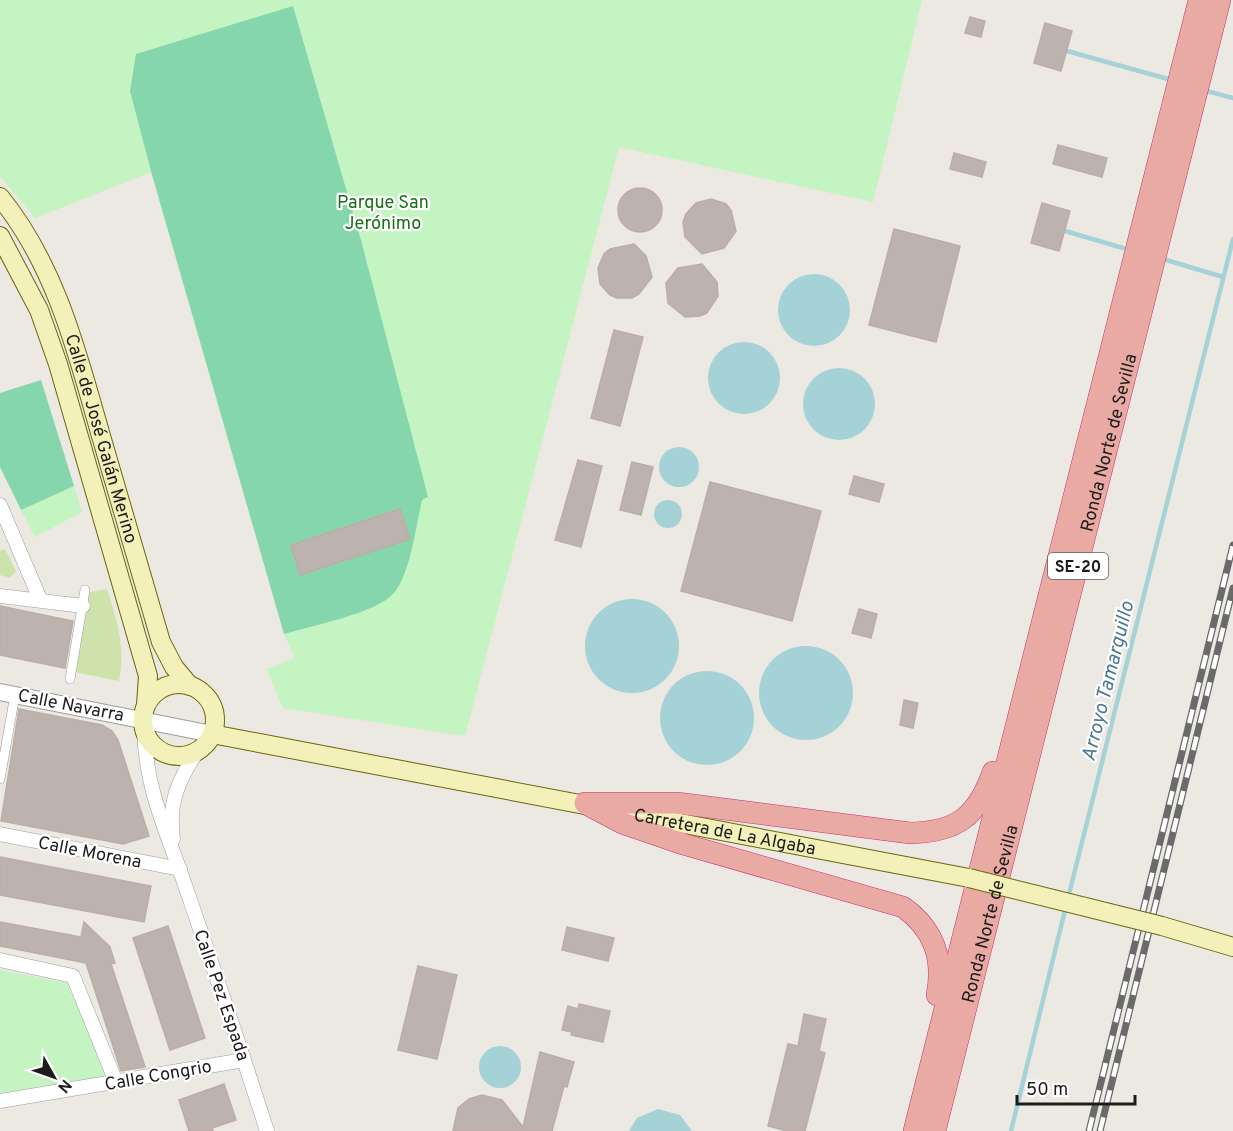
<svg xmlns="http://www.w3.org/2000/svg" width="1233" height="1131" font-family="Overpass,sans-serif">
  <rect width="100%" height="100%" fill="#ece8e2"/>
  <g fill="#cde3ab">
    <polygon points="5,549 16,571 10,578 0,575 0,551"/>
    <path d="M 107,589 C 117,621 126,647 119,681 L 74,672 L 89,592 Z"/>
  </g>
  <g fill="#c3f4c1">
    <polygon points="0,0 922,0 873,202 619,147 465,736 283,708 267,669 295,658 284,634 151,172 35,218 0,176"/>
    <polygon points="74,486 82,512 35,537 21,510"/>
    <polygon points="0,970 67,983 107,1076 0,1093"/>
  </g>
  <g fill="#85d6ad">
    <path d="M 293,6 L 362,244 L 428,497 L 422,500 C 416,525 410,576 393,594 C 376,613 311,626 284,634 L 151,171 L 130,91 L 136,54 Z"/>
    <polygon points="41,380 74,486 21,510 0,467 0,393"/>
  </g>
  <g fill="#a5d2d7">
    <circle cx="814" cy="310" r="36"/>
    <circle cx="744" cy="378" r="36"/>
    <circle cx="839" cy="404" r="36"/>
    <circle cx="679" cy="467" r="20"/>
    <circle cx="668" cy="514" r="14"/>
    <circle cx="632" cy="646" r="47"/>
    <circle cx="806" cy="693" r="47"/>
    <circle cx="707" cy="718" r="47"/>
    <circle cx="500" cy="1067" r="21"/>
    <polygon points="658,1109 680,1115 692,1131 629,1131 637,1118"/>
  </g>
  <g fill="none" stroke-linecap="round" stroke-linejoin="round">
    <g stroke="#a5d2d7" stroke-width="4.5">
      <polyline points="1067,51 1168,79"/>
      <polyline points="1207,91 1233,98"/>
      <polyline points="1065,231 1123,248"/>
      <polyline points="1163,259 1223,277"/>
      <polyline points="1068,898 1233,239"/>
      <polyline points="1011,1131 1066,906"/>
    </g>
  </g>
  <g fill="#bcb3af" stroke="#bdada6" stroke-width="1.5">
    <polygon points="970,17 985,21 981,37 965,33"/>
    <polygon points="1045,23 1072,31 1061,71 1034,63"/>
    <polygon points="1058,145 1107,158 1102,177 1053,164"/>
    <polygon points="954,153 986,162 982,177 950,169"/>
    <circle cx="640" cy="210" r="22"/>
    <polygon points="711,199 726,204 731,210 736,231 724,248 702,254 685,237 683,222 686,214 696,203"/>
    <polygon points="1042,203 1070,211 1059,251 1031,243"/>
    <polygon points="894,229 960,246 936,342 869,325"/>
    <polygon points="634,244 646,256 652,277 639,294 632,298 617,298 610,295 600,284 598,268 604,254 610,249"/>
    <polygon points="702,264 717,282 718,296 707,313 700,316 685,317 668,303 666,283 678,268"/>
    <polygon points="614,330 643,337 620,426 591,418"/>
    <polygon points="578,460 602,466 581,547 555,540"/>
    <polygon points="632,462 653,467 641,515 620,510"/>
    <polygon points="854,476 884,484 879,502 849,494"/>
    <polygon points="710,482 821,511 792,621 681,591"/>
    <polygon points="400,509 410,539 300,575 291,545"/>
    <polygon points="0,606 73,621 65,668 0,655"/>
    <polygon points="859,609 877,614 871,638 852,633"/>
    <polygon points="904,700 918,703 913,728 900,725"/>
    <polygon points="19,709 102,725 112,731 118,740 149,836 123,844 1,821"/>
    <polygon points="0,857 151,886 144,922 0,895"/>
    <polygon points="0,922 81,937 84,922 110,947 115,963 111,964 145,1067 121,1071 86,963 0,946"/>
    <polygon points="168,926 205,1038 170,1050 133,938"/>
    <polygon points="567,927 614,938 608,961 562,950"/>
    <polygon points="418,966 457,975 437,1059 398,1050"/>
    <polygon points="579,1004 610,1011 603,1042 571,1035 572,1032 562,1030 568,1006 578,1009"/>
    <polygon points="804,1014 826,1019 819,1051 825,1053 805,1131 787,1131 768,1126 788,1044 798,1046"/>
    <polygon points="540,1052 574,1062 567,1087 564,1086 552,1131 453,1131 458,1108 469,1099 482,1095 502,1100 523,1127"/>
    <polygon points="224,1084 236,1120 212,1128 213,1131 189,1131 179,1100"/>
  </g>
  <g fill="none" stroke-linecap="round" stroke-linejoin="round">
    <g stroke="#9d9d9d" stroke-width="10">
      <g id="pedestrian">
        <polyline points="70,679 85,590"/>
        <polyline points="0,779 15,695"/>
      </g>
    </g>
    <g stroke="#9d9d9d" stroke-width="15">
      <g id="minor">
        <polyline points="0,505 40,599"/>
        <polyline points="0,596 83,606"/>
        <path d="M 144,730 C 146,792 167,831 186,888 C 214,969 241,1050 267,1131"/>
        <polyline points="0,834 180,869"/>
        <path d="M 173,839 C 168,804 178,780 197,752"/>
        <polyline points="0,960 73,976 116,1082"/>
        <polyline points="0,1101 244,1060"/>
      </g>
    </g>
    <g stroke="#9d9d9d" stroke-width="18">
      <polyline id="tertiary" points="0,692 212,734"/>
    </g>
    <g stroke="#68670d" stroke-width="20">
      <g id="secondary">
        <path id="s1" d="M 0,197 C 56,266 77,352 101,436 C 121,505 141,573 161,642 L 174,667 L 190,686"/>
        <polyline points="0,236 39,310 58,364 148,676 146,705"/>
        <circle cx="179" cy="720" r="36"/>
        <path id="s2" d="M 212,734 L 969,878"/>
        <polyline points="1162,926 1233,947"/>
      </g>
    </g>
    <g stroke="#c83177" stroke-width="22">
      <g id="trunk">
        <path d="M 585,803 L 677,803 L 910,833 C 957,832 977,817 993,772"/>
        <path d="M 586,804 L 622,823 L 683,844 L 903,907 C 934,929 944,958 937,995"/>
        <polyline points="914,1131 1199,0"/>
        <path id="s3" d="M 935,1131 L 1220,0"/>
      </g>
    </g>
    <use href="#pedestrian" stroke="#fff" stroke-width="9"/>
    <use href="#minor" stroke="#fff" stroke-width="14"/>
    <use href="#tertiary" stroke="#fff" stroke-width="16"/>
    <use href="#secondary" stroke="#f4f0b9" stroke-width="18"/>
    <use href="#trunk" stroke="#e9aaa4" stroke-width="21"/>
    <g stroke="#6a6a6a" stroke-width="7">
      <g id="rail">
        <polyline points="1089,1131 1233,545"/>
        <polyline points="1100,1131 1233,588"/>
      </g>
    </g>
    <use href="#rail" stroke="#fff" stroke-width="4.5" stroke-dasharray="14" stroke-linecap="butt"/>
    <g stroke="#68670d" stroke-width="20" stroke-linecap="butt">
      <polyline id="secondary-bridge" points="969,878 1162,926"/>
    </g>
    <use href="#secondary-bridge" stroke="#f4f0b9" stroke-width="18"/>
  </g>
  <g text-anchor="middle" stroke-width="4.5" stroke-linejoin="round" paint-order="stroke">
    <rect fill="#fff" stroke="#606060" stroke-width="1.5" x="1048" y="553" width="60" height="26" rx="4.5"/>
    <g font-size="16" font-weight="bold" fill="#1c1c1c">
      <text x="1078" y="572">SE-20</text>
    </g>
    <g font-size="18" fill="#177014" stroke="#fff">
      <text x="383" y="208">Parque San<tspan x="383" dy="21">Jerónimo</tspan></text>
    </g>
    <g font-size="18" fill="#1c1c1c" stroke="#fff">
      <text dy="6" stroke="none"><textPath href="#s1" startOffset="264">Calle de José Galán Merino</textPath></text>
      <text dy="6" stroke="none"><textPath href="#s3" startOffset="710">Ronda Norte de Sevilla</textPath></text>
      <text transform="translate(71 705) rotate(11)" y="6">Calle Navarra</text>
      <text dy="6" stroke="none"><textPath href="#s2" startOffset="522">Carretera de La Algaba</textPath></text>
      <text transform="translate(90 852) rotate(11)" y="6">Calle Morena</text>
      <text dy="6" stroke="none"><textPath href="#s3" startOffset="224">Ronda Norte de Sevilla</textPath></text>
      <text transform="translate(222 995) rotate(71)" y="6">Calle Pez Espada</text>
      <text transform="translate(158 1075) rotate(-10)" y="6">Calle Congrio</text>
    </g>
    <g font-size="20" font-style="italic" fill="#4b7894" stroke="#fff">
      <text transform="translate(1107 681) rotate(-76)" y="7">Arroyo Tamarguillo</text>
    </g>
  </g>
  <g transform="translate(54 1077) rotate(130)" stroke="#ffffff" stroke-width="4.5" paint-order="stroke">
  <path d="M0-4.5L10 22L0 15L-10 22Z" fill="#1c1c1c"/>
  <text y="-9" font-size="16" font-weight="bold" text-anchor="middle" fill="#1c1c1c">N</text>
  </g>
  <path d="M1017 1095v9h118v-9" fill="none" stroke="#1c1c1c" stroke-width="3"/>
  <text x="1026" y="1095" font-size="18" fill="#1c1c1c" stroke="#ffffff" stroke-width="4.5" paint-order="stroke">50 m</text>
</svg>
